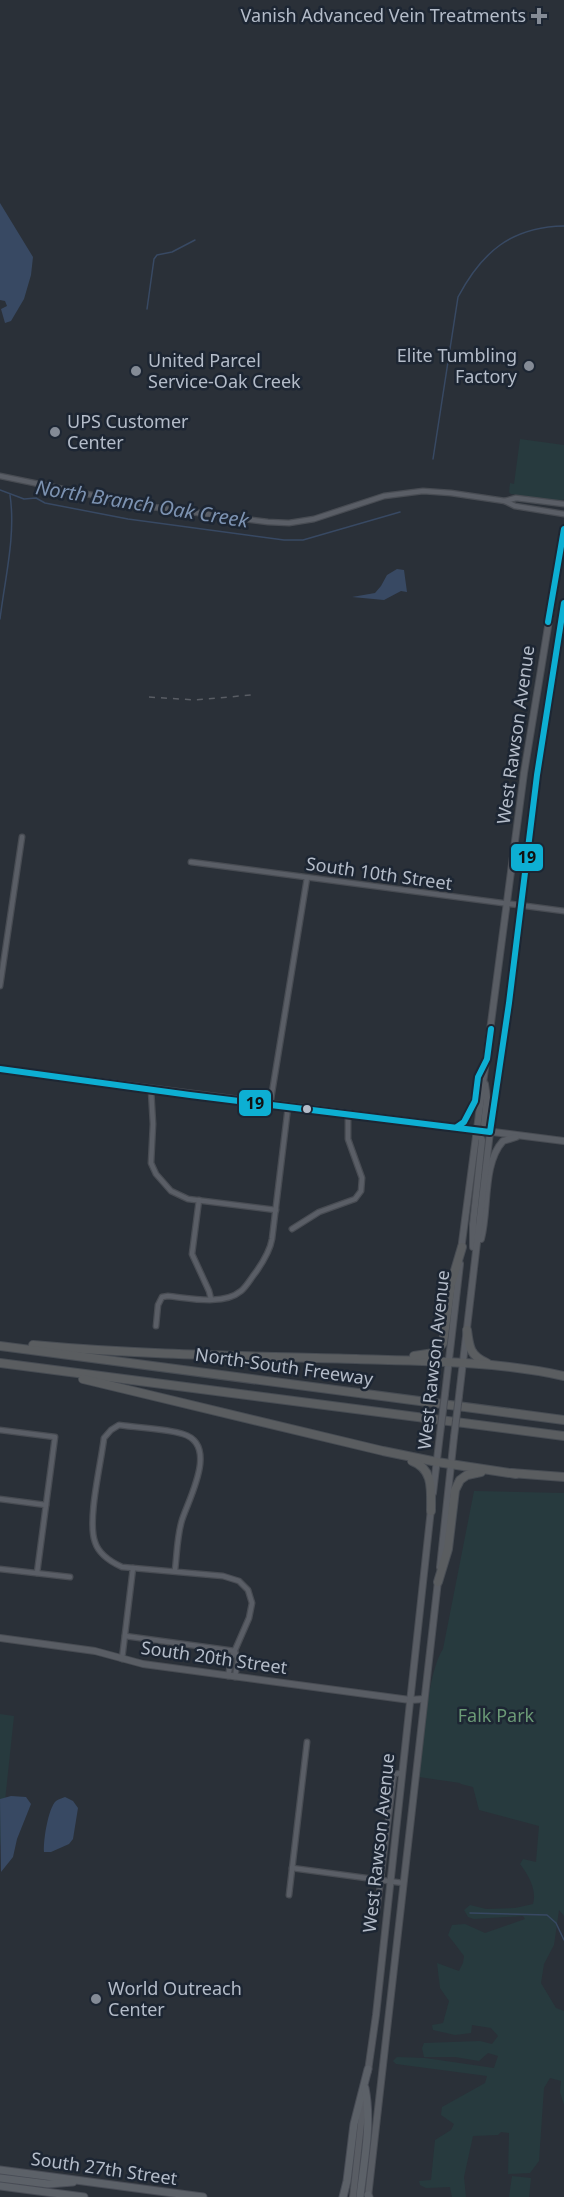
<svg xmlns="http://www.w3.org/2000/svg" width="564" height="2197" font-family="'Noto Sans',sans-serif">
  <rect width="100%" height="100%" fill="#2a3038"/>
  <g fill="#273a3e">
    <polygon points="520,439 564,445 564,499 561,501 511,494 509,492 510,483 514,484"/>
    <path d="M 474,1491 L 564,1493 L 564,1916 L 559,1910 L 554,1945 L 544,1964 L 541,1983 L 556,2008 L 564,2011 L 564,2105 L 560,2092 L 561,2081 L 550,2078 L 544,2088 L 539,2161 L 530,2173 L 508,2174 L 509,2133 L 501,2132 L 498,2135 L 473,2136 L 464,2177 L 466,2197 L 452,2197 L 450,2187 L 426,2188 L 420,2185 L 419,2181 L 431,2180 L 435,2140 L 451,2130 L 454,2124 L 441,2115 L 442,2107 L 485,2083 L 487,2076 L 396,2064 L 393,2061 L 397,2057 L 425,2058 L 494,2068 L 498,2056 L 488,2053 L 479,2061 L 455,2057 L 424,2057 L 422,2048 L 424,2043 L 480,2041 L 492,2044 L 498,2036 L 491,2028 L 472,2025 L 471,2033 L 455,2035 L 433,2030 L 432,2025 L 443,2023 L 449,2001 L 440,1988 L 437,1963 L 459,1971 L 463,1963 L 464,1956 L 448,1935 L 452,1925 L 465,1924 L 485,1933 L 525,1919 L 523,1916 L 474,1919 L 468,1917 L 464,1910 L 470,1905 L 486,1909 L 515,1908 L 533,1904 C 537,1890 529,1876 520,1864 L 523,1859 L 536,1862 L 539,1826 L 479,1810 L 473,1787 L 461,1784 L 460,1783 L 419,1777 C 423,1746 427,1673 443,1649 Z"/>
    <polygon points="0,1714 14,1716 0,1848"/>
    <polygon points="512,2176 531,2178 529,2197 509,2197"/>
  </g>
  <g fill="#384963">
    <polygon points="0,203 33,257 31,275 24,299 11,321 5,323 1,309 7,306 5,301 0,300"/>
    <polygon points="397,569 404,570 407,592 401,591 384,600 352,597 375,593 381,586 387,575"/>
    <polygon points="11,1796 26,1797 31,1804 17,1839 13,1857 1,1872 0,1799"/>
    <path d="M 65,1797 L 73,1801 L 78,1808 L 73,1839 L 69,1844 L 51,1852 L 44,1852 C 43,1842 48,1808 56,1801 C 58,1799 63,1798 65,1797 Z"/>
  </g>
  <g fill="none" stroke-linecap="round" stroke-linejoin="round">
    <g stroke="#384963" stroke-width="1.5">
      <polyline points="147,309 154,259 157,255 172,252 195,240"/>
      <path d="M 433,459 L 458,297 C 482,252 511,227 564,226"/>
      <polyline points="0,490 24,499 36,498 45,503 128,519 284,540 303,540 400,512"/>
      <path d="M 0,619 C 5,578 16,535 10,495"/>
      <polyline points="470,1913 547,1915 556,1923 564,1940"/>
    </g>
    <g stroke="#484c53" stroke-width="7">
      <g id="street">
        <polyline points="0,476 145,506 268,522 289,523 314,519 384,496 423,491 451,493 505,501 515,506 564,514"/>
        <polyline points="505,501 516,498 564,504"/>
        <polyline points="191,862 564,911"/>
        <polyline points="0,986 22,837"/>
        <polyline points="151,1090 153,1124 151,1163 156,1174 171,1191 188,1199 276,1210"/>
        <polyline points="270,1105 307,878"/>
        <polyline points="199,1200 192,1254 209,1291 211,1299"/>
        <polyline points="292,1229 319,1212 355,1199 361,1191 362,1178 348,1139 348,1114"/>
        <path d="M 156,1326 L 158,1305 L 162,1297 L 168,1296 C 189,1298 223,1306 241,1291 C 247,1286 251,1278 256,1272 C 263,1262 270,1251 272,1239 L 288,1107"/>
        <polyline points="0,1430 55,1437 37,1573"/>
        <polyline points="0,1499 46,1505"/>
        <polyline points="0,1569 70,1577"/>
        <path d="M 175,1570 C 177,1554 177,1536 182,1520 C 189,1498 219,1445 183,1434 C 165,1428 139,1428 119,1425 L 111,1430 L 104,1438 C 101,1464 87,1520 95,1542 C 99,1555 111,1562 122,1567 L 223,1576 L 239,1581 L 248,1590 L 252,1603 L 249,1618 L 232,1657 L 228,1676"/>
        <polyline points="125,1636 235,1651"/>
        <polyline points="235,1652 238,1659 235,1677"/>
        <polyline points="122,1659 133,1568"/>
        <polyline points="292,1868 403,1883"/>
        <polyline points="289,1895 307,1742"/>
        <polyline points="377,1910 394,1774 402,1773"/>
      </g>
    </g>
    <g stroke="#484c53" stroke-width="8">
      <g id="secondary">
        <polyline points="0,1069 564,1141"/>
        <polyline points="485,1084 487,1098 484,1124 489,1131"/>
        <path d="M 457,1127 C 477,1114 474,1087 483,1067"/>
        <path d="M 481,1239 C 489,1209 482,1164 503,1141 L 516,1137"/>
        <polyline points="473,1247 473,1224 482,1140 477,1130"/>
        <polyline points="461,1250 524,773 564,529"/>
        <polyline points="445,1394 460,1264"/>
        <polyline points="459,1396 490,1132 509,1003 537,775 564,603"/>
        <polyline points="433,1493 440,1434"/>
        <polyline points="440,1567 454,1437"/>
        <polyline points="0,1638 95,1651 143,1664 410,1700 424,1699"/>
        <polyline points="368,2071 376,2015 431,1509"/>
        <polyline points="353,2197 364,2096"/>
        <polyline points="368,2197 438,1581"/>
      </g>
    </g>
    <g stroke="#484c55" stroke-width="9">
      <g id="primary">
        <polyline points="0,2170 203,2197"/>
        <polyline points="0,2178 48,2184 73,2182"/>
        <polyline points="0,2186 84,2197"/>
        <polyline points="368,2195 369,2197"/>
        <polyline points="343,2197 347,2181 354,2124 368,2069"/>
        <path d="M 360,2197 C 364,2161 372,2123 365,2088"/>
      </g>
    </g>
    <g stroke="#474c53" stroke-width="10">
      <g id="highway">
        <path d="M 467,1330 C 469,1347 470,1356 487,1363"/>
        <path d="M 33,1345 C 141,1355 248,1356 356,1359 C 425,1361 496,1361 564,1376"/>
        <polyline points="0,1346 564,1420"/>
        <polyline points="414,1356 434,1353 443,1343 451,1284 462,1247"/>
        <polyline points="0,1363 564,1436"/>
        <polyline points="83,1379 383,1451 437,1462 516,1474"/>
        <path d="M 412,1461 C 434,1469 431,1491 431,1511"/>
        <polyline points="511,1473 564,1477"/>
        <polyline points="438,1582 448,1549 455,1490 460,1480 467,1475 481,1472"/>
      </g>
    </g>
    <use href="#street" stroke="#5a5e66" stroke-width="4.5"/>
    <use href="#secondary" stroke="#595d64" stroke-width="6"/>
    <use href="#primary" stroke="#5c6168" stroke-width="7"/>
    <use href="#highway" stroke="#5a5d60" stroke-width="8"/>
    <polyline stroke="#595d64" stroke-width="1.5" stroke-dasharray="6 6" stroke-linecap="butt" points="149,697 195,700 251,695"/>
    <g stroke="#484c53" stroke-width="8" stroke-linecap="butt">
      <g id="secondary-bridge">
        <polyline points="440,1434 445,1394"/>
        <polyline points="454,1437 459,1396"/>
      </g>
    </g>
    <use href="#secondary-bridge" stroke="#595d64" stroke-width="6"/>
    <g stroke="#1d2633" stroke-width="10">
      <g id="bus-1">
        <polyline points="548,622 564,529"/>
        <polyline points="0,1069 190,1095 490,1132 509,1003 537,775 564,603"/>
        <polyline points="457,1127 464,1122 475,1101 478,1077 487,1059 491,1029"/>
      </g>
    </g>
    <use href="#bus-1" stroke="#0dafd3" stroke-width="6"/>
  </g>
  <g fill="#848b96" stroke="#1d2633" stroke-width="2">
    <path d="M536 7h6v6h6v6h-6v6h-6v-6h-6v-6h6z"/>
    <circle cx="529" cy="366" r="6"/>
    <circle cx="136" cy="371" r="6"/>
    <circle cx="55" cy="432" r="6"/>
    <circle cx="96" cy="1999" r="6"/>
  </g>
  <circle fill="#b4bcc9" stroke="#1d2633" stroke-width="2" cx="307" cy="1109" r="5"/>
  <g text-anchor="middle" stroke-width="5" stroke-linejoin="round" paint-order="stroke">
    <g font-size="18" fill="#b4bcc9" stroke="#1d2633" text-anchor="start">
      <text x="526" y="22" text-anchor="end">Vanish Advanced Vein Treatments</text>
      <text x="517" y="362" text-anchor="end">Elite Tumbling<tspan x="517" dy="21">Factory</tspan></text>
      <text x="148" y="367">United Parcel<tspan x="148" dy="21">Service-Oak Creek</tspan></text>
      <text x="67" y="428">UPS Customer<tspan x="67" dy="21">Center</tspan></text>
      <text x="108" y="1995">World Outreach<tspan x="108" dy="21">Center</tspan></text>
    </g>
    <g font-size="18" fill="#b4bcc9" stroke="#1d2633">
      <text transform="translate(516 735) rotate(-82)" y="6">West Rawson Avenue</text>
      <text transform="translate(379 874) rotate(8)" y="6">South 10th Street</text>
      <text transform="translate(434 1360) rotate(-84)" y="6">West Rawson Avenue</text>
      <text transform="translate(284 1367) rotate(8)" y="6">North-South Freeway</text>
      <text transform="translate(214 1658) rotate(8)" y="6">South 20th Street</text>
      <text transform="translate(379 1843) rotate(-84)" y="6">West Rawson Avenue</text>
      <text transform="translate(104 2169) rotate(8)" y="6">South 27th Street</text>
    </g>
    <g font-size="18" fill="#6b9a76" stroke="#1d2633">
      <text x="496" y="1722">Falk Park</text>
    </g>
    <g font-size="20" font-style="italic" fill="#7c92b1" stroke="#1d2633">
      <text transform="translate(142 504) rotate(9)" y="7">North Branch Oak Creek</text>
    </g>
  </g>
  <g stroke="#1d2633" stroke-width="2">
    <rect x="510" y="843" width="34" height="29" rx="6" fill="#0dafd3"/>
    <rect x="238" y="1089" width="34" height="28" rx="6" fill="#0dafd3"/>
  </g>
  <g font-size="16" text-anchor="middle" font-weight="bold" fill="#111">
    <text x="527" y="863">19</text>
    <text x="255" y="1109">19</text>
  </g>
</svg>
